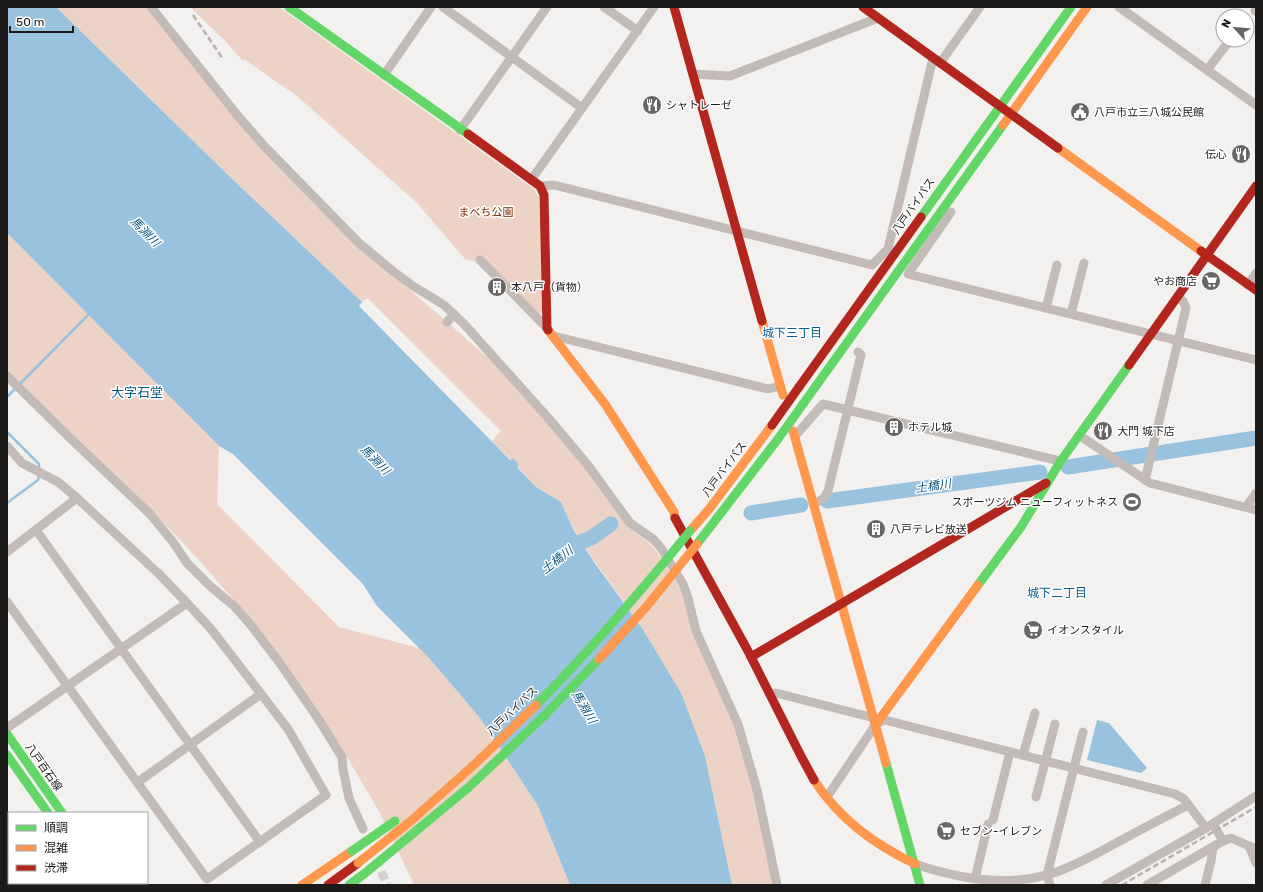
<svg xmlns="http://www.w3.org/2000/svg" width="1263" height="892" font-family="Rubik,'Noto Sans JP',sans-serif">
  <rect width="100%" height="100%" fill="#f3f1ef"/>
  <g fill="#edd3c6">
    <polygon points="56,7 146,7 161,27 262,150 293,182 357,244 499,367 585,466 629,528 649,543 657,552 679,587 735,725 755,790 774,885 732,885 705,756 642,628 581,542 574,531 561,502 536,487 517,466 519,465 511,460 492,441 501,431 367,298 362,302 227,174"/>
    <polygon points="190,7 279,7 534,189 539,198 544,312 537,314 480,263 465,259 416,202 297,96 245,60 243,61 225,41"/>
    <polygon points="7,233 219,446 217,504 339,627 419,648 429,658 480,718 538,806 570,885 414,885 381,815 338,742 238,605 196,557 156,515 7,372"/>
  </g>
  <g fill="#99c2de">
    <polygon points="7,7 56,7 227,174 362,302 359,306 510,460 513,458 519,465 517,467 536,487 561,502 574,531 594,562 642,628 681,693 705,756 732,885 570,885 538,806 480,718 429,658 377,606 362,583 233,454 219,446 7,233"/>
    <polygon points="1097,720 1109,723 1147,768 1141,773 1087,760"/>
  </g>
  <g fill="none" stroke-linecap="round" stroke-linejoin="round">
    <g stroke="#99c2de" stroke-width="2.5">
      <polyline points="7,397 88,315"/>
      <polyline points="7,432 39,464 39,470"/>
      <polyline points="7,503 38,480 39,475"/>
    </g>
    <g stroke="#99c2de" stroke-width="15">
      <polyline points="1068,467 1256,438"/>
      <polyline points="827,501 1040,472"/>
      <polyline points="751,513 801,505"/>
      <polyline points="565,554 581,542 591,538 611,524"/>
    </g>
    <polyline stroke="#d3d1cf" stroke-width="9" stroke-dasharray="9 4.5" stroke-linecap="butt" points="376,859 387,885"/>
    <g stroke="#c3bbb7" stroke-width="9">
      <polyline points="151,7 238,116 265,147 359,243 394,272 413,286 444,305 464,324 550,420 587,464 630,523 653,539 661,548 683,584 688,598 696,631 738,724 757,790 777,885"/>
      <polyline points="443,7 582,108"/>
      <polyline points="604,7 638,31"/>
      <polyline points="1119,7 1256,105"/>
      <polyline points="1255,11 1256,10"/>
      <polyline points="940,63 980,7"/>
      <polyline points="1207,70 1230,40"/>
      <polyline points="693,74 730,76 878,18"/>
      <polyline points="384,75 431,7"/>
      <polyline points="460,130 547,7"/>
      <polyline points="531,180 654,7"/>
      <polyline points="540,186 554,185 872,265 888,249 933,58"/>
      <polyline points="951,212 908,274 1256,360"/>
      <polyline points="480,260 547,328"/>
      <polyline points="1248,285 1256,273"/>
      <polyline points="1046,308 1057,265"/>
      <polyline points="1071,314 1084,263"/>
      <polyline points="447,322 454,314"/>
      <polyline points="554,336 768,389 780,386"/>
      <polyline points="7,376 71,439 150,514 173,542 187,563 210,586 234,606 250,624 279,662 319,720 342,757 343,769 349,798 363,829"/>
      <polyline points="1079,435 1150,483 1256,510"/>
      <polyline points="795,436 823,404 1060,461"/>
      <polyline points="7,446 22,463 58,482 77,498 159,574 187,603 211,629 288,729 326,795 207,879 7,602"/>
      <polyline points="1145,480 1186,308 1183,301 1177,297"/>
      <polyline points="814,504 824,498 828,491 861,355 858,352"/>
      <polyline points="1246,507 1256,493"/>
      <polyline points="36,530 260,842"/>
      <polyline points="7,552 77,498"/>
      <polyline points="771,695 776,693 874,718"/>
      <polyline points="7,728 187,603"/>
      <polyline points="1023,755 1035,713"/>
      <polyline points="138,782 261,694"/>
      <polyline points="827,797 876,724 885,720 1175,794 1184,799 1206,828 1106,885"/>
      <polyline points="1036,797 1055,724"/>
      <polyline points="993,820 1010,752"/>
      <polyline points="1213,824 1223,841"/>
      <polyline points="1206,828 1256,796"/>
      <polyline points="1249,846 1256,863"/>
      <path d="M 915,864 C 956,878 1003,887 1046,875 C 1065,871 1090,857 1107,848 C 1134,833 1161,819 1188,805"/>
      <polyline points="975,879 988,824"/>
      <polyline points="1050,885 1047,875 1083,732"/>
      <polyline points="1147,885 1223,841 1231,838 1256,849"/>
      <polyline points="1205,885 1211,861 1213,847"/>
    </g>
    <g stroke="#63d668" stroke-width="9">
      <polyline points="289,7 468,134"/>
      <polyline points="921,217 1071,7"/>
      <polyline points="803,404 1003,125"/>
      <polyline points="697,544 778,439"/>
      <polyline points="978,585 1021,527 1060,462 1129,365"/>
      <polyline points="7,734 62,813"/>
      <polyline points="7,755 48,813"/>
      <polyline points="886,763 920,885"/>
      <polyline points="112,883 114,885"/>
      <polyline points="349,885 364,874"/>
    </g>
    <g stroke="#ff974d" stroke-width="9">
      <polyline points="1003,125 1087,7"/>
      <polyline points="1058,148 1201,251"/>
      <polyline points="762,321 783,395"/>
      <polyline points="548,330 605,404 674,512 675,518"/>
      <polyline points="793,431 886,763"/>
      <polyline points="690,531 710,508 772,425"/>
      <polyline points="876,724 978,585"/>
      <path d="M 814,780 C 839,819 874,844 915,864"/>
      <polyline points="96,883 97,885"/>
      <polyline points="302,885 352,851"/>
    </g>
    <g stroke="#b3261e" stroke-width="9">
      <polyline points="674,7 762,321"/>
      <polyline points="863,7 1058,148"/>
      <polyline points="468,134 540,186 544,195 547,328 548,330"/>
      <polyline points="1201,251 1256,290"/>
      <polyline points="1129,365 1256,186"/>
      <polyline points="799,387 921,217"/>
      <polyline points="675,518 748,651 802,758 814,780"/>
      <polyline points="751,657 1046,483"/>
      <polyline points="328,885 358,863"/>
    </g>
    <g stroke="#b6b0ae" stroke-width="2.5" stroke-dasharray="6 3" stroke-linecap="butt">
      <polyline points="193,15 223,59"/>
      <polyline points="1122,885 1256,807"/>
    </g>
    <g stroke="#63d668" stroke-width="9">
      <polyline points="778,439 803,404"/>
      <path d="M 536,705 C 591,650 641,591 690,531"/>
      <polyline points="352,851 395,821"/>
      <polyline points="364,874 469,787 544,716 599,659"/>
    </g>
    <g stroke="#ff974d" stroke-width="9">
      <polyline points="599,659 647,606 697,544"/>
      <polyline points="358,863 412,820 475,764 536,705"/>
    </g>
    <polyline stroke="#b3261e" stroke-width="9" points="772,425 799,387"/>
  </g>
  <defs>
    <g id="restaurant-disc" transform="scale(1)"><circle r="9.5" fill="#686665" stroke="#fff"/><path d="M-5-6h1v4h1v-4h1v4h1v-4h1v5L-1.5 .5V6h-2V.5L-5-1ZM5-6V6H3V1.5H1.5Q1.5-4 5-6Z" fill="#fff"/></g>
    <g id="civic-disc" transform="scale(1)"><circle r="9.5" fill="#686665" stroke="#fff"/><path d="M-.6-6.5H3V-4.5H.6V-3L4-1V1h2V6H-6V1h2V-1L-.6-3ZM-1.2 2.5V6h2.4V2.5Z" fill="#fff"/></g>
    <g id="supermarket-disc" transform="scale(1)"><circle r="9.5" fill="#686665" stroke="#fff"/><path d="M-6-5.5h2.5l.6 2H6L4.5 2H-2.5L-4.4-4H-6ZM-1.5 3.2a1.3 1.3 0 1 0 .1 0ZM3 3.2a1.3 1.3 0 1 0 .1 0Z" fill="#fff"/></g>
    <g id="building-disc" transform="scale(1)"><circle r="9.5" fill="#686665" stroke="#fff"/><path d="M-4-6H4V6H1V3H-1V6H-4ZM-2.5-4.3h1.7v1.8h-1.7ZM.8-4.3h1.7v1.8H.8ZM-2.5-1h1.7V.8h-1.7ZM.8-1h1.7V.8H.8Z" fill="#fff"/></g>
    <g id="stadium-disc" transform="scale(1)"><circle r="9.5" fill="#686665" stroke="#fff"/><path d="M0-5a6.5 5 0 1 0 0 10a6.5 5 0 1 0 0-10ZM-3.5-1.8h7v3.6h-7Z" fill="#fff"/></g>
  </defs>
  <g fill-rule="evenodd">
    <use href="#restaurant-disc" x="652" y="105"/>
    <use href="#civic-disc" x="1080" y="112"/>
    <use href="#restaurant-disc" x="1241" y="154"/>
    <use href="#supermarket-disc" x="1211" y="281"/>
    <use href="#building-disc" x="497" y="287"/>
    <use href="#building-disc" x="894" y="427"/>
    <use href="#restaurant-disc" x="1103" y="431"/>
    <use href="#stadium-disc" x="1132" y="502"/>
    <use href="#building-disc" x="876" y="529"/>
    <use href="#supermarket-disc" x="1033" y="630"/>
    <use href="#supermarket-disc" x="946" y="831"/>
  </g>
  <g text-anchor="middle" stroke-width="3" stroke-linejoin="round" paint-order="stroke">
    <g font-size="11" fill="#1d1b1a" stroke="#fff" text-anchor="start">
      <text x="666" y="109">シャトレーゼ</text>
      <text x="1094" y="116">八戸市立三八城公民館</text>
      <text x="1227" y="158" text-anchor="end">伝心</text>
      <text x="1197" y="285" text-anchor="end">やお商店</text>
      <text x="511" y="291">本八戸（貨物）</text>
      <text x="908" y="431">ホテル城</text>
      <text x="1117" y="435">大門 城下店</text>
      <text x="1118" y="506" text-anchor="end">スポーツジム ニューフィットネス</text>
      <text x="890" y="533">八戸テレビ放送</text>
      <text x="1047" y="634">イオンスタイル</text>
      <text x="960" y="835">セブン-イレブン</text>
    </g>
    <g font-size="11" fill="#1d1b1a" stroke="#fff">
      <text transform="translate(913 206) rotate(-55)" y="4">八戸バイパス</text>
      <text transform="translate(724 469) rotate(-53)" y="4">八戸バイパス</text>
      <text transform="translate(512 711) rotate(-44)" y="4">八戸バイパス</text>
      <text transform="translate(44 767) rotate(55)" y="4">八戸百石線</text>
    </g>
    <g font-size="11" fill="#792e00" stroke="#fff">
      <text x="486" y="216">まべち公園</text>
    </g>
    <g font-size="12" font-style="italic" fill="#09557d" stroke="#fff">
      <text transform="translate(145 232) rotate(45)" y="4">馬淵川</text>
      <text transform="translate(375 460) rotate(45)" y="4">馬淵川</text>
      <text transform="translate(933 486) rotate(-8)" y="4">土橋川</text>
      <text transform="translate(557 560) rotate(-38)" y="4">土橋川</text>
      <text transform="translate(584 707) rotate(59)" y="4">馬淵川</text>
    </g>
    <g font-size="12" fill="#085d88" stroke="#fff">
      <text x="792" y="337">城下三丁目</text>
      <text x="1057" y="597">城下二丁目</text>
    </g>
    <g font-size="13" fill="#085d88" stroke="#fff">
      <text x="137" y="397">大字石堂</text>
    </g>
  </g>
  <rect width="1263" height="892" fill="none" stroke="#1d1b1a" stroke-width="16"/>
  <rect x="8" y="812" width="140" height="72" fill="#ffffff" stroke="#a5a4a3"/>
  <rect x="16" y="825" width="20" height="6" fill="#63d668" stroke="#a5a4a3"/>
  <text x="44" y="832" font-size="12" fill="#1d1b1a">順調</text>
  <rect x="16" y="845" width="20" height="6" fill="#ff974d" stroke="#a5a4a3"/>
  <text x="44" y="852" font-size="12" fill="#1d1b1a">混雑</text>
  <rect x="16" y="865" width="20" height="6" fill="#b3261e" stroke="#a5a4a3"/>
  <text x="44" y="872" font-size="12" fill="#1d1b1a">渋滞</text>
  <g transform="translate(1235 28) rotate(297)"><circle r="19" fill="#ffffff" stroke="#a5a4a3"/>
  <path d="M0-3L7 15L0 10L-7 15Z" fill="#686665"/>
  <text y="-6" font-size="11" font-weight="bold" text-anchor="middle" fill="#1d1b1a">N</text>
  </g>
  <path d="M10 26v6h63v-6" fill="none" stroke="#1d1b1a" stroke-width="2"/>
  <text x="16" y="26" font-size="12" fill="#1d1b1a" stroke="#ffffff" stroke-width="3" paint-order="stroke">50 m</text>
</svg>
